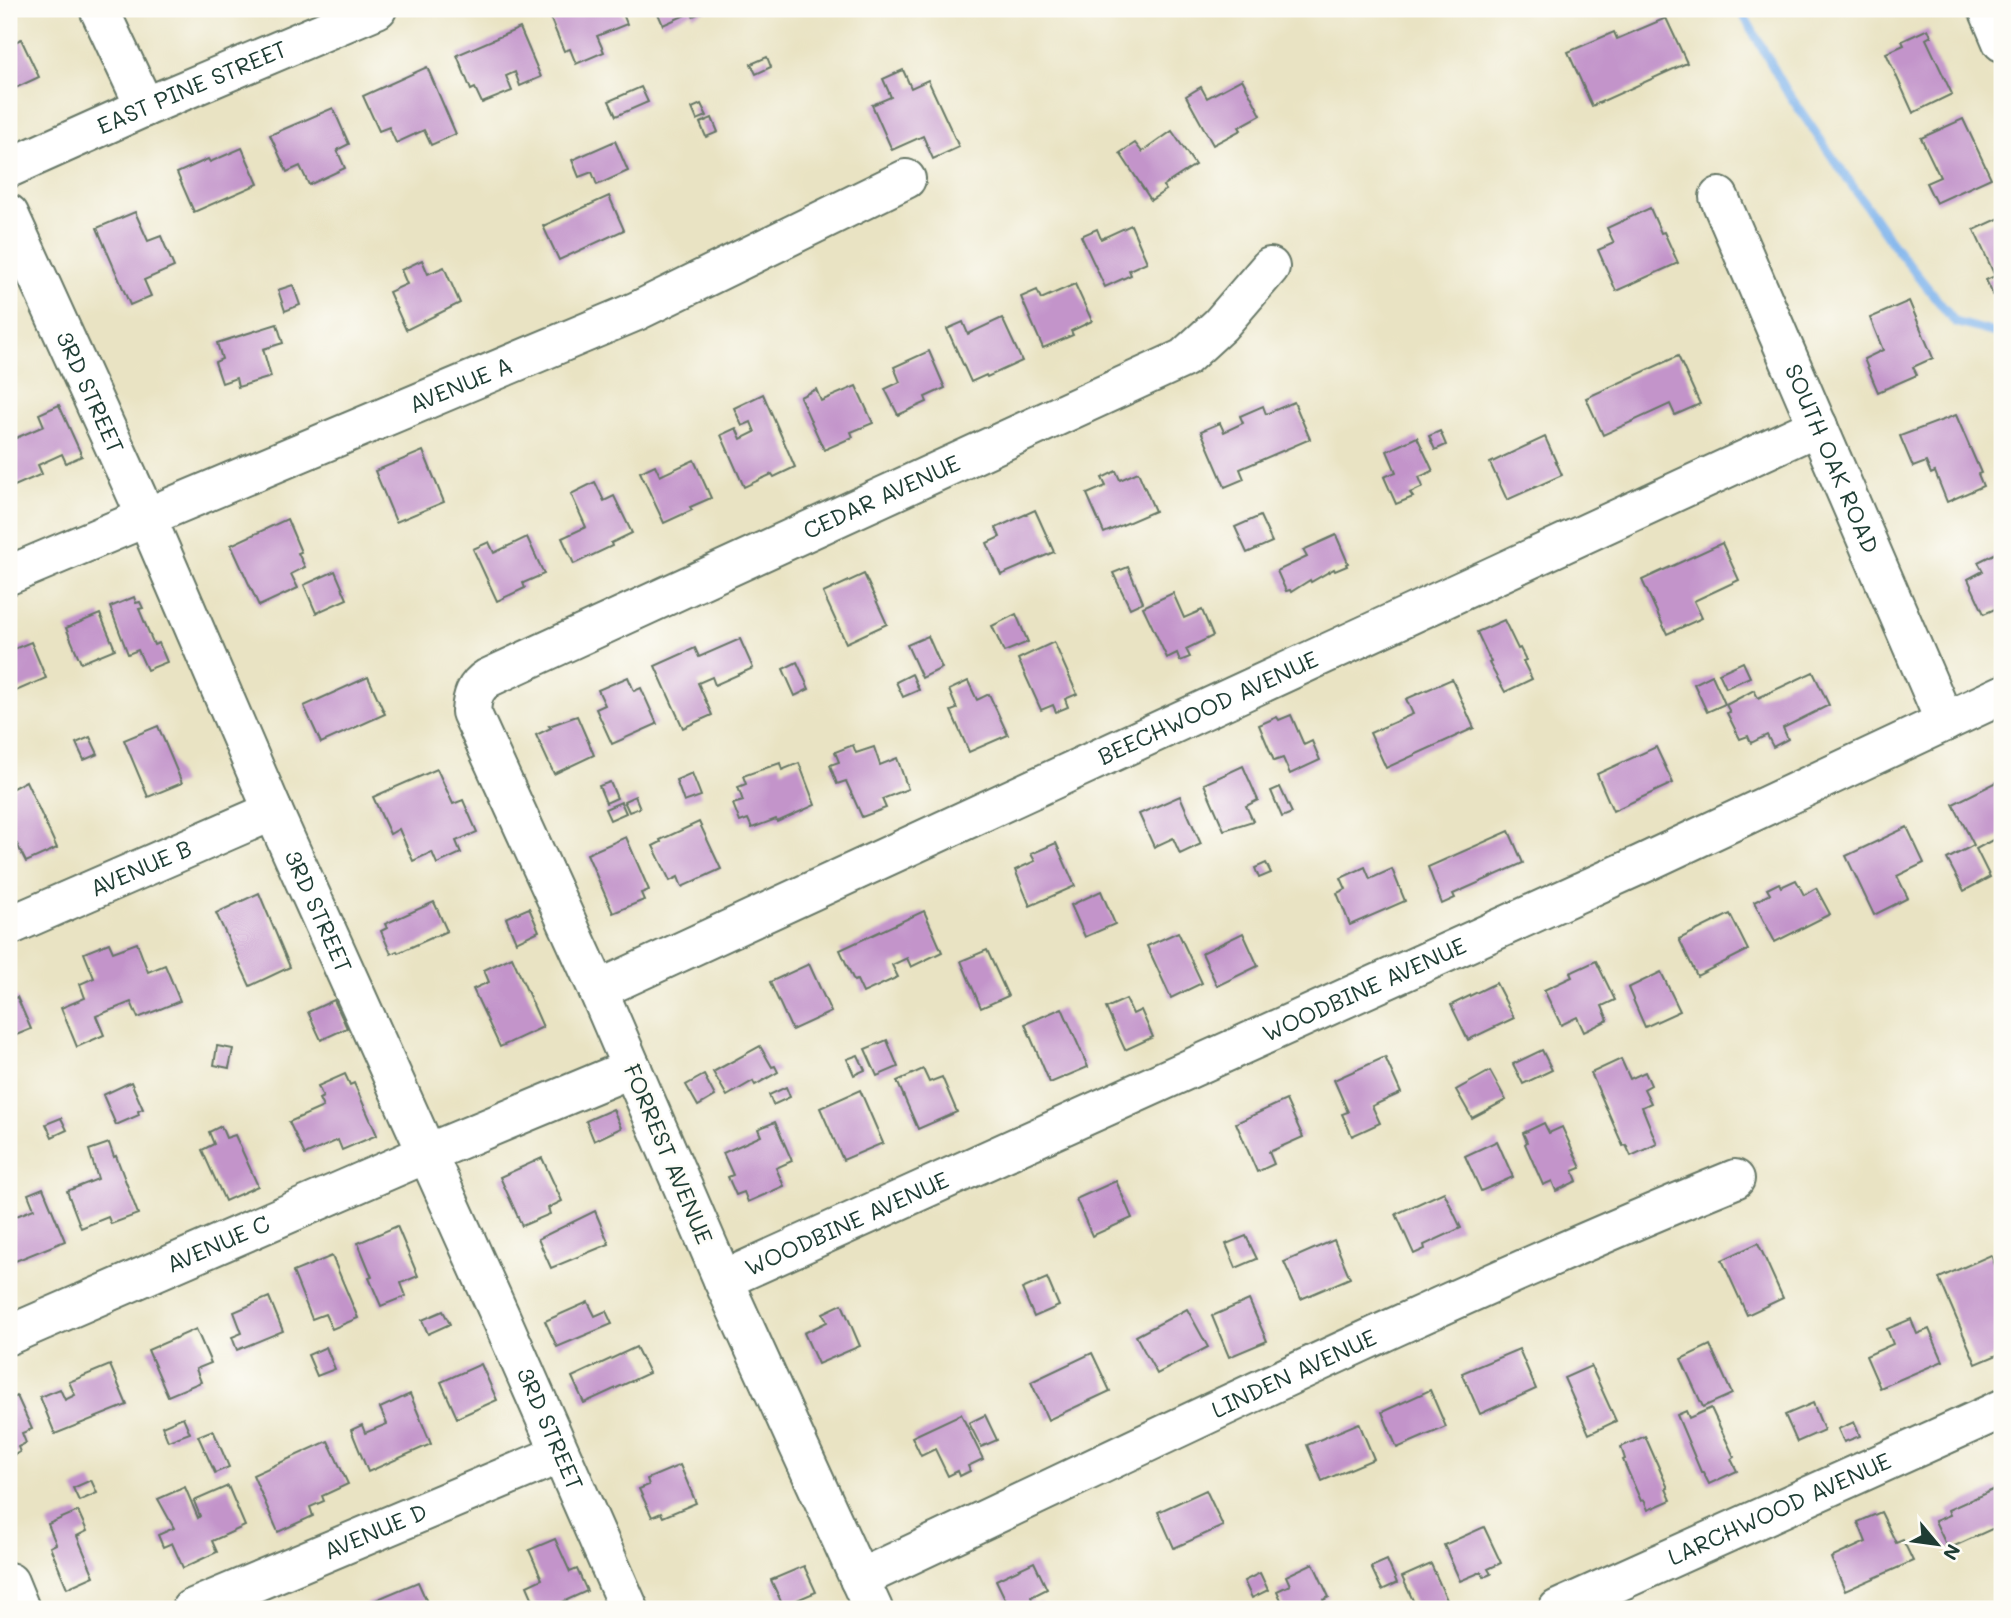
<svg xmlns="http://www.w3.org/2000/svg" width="2011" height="1618" font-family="Mali,sans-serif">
  <rect width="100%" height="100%" fill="#fdfcf7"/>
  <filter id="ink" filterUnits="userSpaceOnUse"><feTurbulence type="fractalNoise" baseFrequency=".0143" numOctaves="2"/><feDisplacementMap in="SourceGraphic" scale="14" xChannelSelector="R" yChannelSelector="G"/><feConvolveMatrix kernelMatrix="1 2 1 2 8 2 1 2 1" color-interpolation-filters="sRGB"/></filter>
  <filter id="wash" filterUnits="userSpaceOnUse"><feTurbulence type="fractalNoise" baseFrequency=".00686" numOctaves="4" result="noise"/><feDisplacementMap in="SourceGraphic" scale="28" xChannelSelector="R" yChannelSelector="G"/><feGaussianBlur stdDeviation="1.57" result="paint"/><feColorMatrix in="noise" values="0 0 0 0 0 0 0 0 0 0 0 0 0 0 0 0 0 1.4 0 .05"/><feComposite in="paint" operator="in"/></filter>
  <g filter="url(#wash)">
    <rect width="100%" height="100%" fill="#e9e3c3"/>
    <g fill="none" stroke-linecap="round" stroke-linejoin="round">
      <polyline stroke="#7eb3ec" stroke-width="9" points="1740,9 1786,90 1894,246 1955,322 2002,335"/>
    </g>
    <g id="blocks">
      <g fill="#c394ca">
        <polygon points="563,9 621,9 627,24 597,36 604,52 576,64 570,49 564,51 549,15"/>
        <polygon points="656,9 709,9 693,16 692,12 663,25"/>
        <polygon points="1666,18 1687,63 1592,106 1568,52 1614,32 1617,39"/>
        <polygon points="520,28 541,77 520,86 515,72 506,76 512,91 482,103 475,88 471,90 457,55"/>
        <polygon points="1928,29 1931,36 1926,39 1952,94 1913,113 1886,53 1904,45 1902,41"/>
        <polygon points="21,39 39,77 9,91 9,45"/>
        <polygon points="767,57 771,67 756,74 751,64"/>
        <polygon points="427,67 456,134 431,145 424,130 396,143 389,127 379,131 363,96"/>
        <polygon points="903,70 911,88 928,80 959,147 933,159 923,136 892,150 872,105 891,97 883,79"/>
        <polygon points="1242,79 1261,115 1239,127 1241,130 1213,145 1186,96 1201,87 1207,98"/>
        <polygon points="641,87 648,102 616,116 609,101"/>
        <polygon points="701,104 707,116 697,120 692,108"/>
        <polygon points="333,108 349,144 337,150 345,168 309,185 300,166 287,172 270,135"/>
        <polygon points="712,118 718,132 706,137 700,123"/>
        <polygon points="1963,119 1991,178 1936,203 1926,183 1940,177 1921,138"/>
        <polygon points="1172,131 1195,165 1163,186 1166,190 1151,200 1120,153 1135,143 1142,152"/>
        <polygon points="615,141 628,171 597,185 592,172 579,177 572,160"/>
        <polygon points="242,148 258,184 194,212 177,173 208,159 210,162"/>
        <polygon points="609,196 624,230 559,260 543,226"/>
        <polygon points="1650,208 1661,233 1664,232 1678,263 1616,291 1598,250 1614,243 1607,228"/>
        <polygon points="135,212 148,241 161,236 174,267 144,280 151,296 130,305 97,228"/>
        <polygon points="2002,217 2002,306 1999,307 1986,280 1995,276 1974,230"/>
        <polygon points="1131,225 1147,262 1129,270 1131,275 1105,287 1081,236 1097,229 1101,239"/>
        <polygon points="422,260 428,274 444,267 460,303 406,330 389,292 407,284 401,270"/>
        <polygon points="1075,284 1092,321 1071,331 1073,335 1043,348 1021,297 1037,290 1041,299"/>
        <polygon points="293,285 300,305 285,311 278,290"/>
        <polygon points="1909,301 1933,358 1913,367 1917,375 1878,392 1864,359 1883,350 1870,318"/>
        <polygon points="1002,318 1022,361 987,377 986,375 971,382 947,329 963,322 968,334"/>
        <polygon points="277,324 283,343 263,349 271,377 238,387 236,378 222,383 215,362 222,359 217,343"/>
        <polygon points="929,351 945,388 925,397 927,402 898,415 885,389 900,382 894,367"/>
        <polygon points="1678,356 1700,404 1675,415 1670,404 1603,435 1586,398"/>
        <polygon points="856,386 873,423 851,432 853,437 824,450 800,397 816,389 821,401"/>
        <polygon points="763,394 795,467 774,477 772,474 744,487 721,435 736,428 741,439 755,432 751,422 742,426 734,408"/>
        <polygon points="1294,402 1310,439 1240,469 1244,479 1225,487 1201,431 1220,423 1224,432 1243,423 1240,416 1263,406 1266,414"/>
        <polygon points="59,405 82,456 66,463 62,454 38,465 42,474 10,488 9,441 44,426 39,414"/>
        <polygon points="1956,415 1981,473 1978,474 1983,486 1947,502 1935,472 1931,474 1926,462 1913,467 1900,436"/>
        <polygon points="1440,431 1446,445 1435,450 1429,436"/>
        <polygon points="1417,437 1433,471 1419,477 1423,487 1410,493 1413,497 1396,504 1384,477 1396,472 1387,451"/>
        <polygon points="1545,437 1562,475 1507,500 1490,463"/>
        <polygon points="423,451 444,502 396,522 375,471"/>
        <polygon points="694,460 711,498 690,507 692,510 664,523 640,472 655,465 660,476"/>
        <polygon points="1116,471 1120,480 1138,472 1155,511 1104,533 1087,494 1106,486 1102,478"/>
        <polygon points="595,482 604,501 614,496 632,533 611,543 612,546 574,564 562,538 586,527 571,494"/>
        <polygon points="1035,510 1054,552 1001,575 987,543 1000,537 996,528"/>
        <polygon points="1260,516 1272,542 1247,553 1235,527"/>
        <polygon points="287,519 301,552 298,553 305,567 291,574 298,588 259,606 231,545"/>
        <polygon points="1336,535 1348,563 1346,564 1347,566 1335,571 1334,569 1311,582 1310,580 1291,592 1290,590 1286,591 1277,571 1307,557 1303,550"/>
        <polygon points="527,537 544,574 523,583 525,588 497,601 473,549 489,542 494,553"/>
        <polygon points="1722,543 1739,580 1694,601 1702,618 1667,634 1642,580"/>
        <polygon points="2002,550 2002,619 1997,608 1984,614 1968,579 1983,571 1978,562"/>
        <polygon points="1128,567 1143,602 1130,608 1113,573"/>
        <polygon points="335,571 347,599 316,613 304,585"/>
        <polygon points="864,574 887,624 846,643 823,593"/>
        <polygon points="1173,593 1184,618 1202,610 1213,636 1186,649 1190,657 1180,661 1177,653 1167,658 1143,607"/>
        <polygon points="134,597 136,603 140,602 143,608 139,609 154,645 159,643 167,662 147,670 138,650 128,654 110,607"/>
        <polygon points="100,614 115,649 81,663 66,628"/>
        <polygon points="1016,614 1028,642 1004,652 992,626"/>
        <polygon points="1504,620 1518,649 1520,648 1526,660 1523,661 1532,679 1505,692 1489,663 1491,662 1477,632"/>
        <polygon points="928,636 942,668 922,678 907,645"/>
        <polygon points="740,639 753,668 715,685 712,677 698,683 712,715 683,728 655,666 695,648 699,657"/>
        <polygon points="31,642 46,678 9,694 9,651"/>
        <polygon points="1054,642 1077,694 1065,699 1068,707 1056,712 1053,705 1041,710 1018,659"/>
        <polygon points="797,662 809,689 795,696 783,669"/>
        <polygon points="1743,662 1750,677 1726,688 1719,673"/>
        <polygon points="1813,672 1829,705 1783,728 1788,739 1773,747 1767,735 1751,743 1748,736 1740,739 1727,713 1730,712 1726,705 1754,690 1758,698"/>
        <polygon points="912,674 919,690 903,697 896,682"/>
        <polygon points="1712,675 1725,704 1707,712 1694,684"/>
        <polygon points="368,677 385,714 321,743 304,706"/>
        <polygon points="628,677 634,691 641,688 657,724 612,744 596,709 605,705 598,690"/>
        <polygon points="1452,679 1474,728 1386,768 1370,733 1413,714 1406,699"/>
        <polygon points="968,681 977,700 989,694 1008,735 969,752 951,711 957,709 949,690"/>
        <polygon points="1291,715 1304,745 1312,741 1320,760 1290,774 1283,758 1274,761 1259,725 1277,717 1279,720"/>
        <polygon points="577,716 594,755 554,774 536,735 551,728 549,726"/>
        <polygon points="158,726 182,783 148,797 124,740"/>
        <polygon points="90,737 98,754 84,760 76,743"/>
        <polygon points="853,745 856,753 874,747 880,765 897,758 908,789 882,799 886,808 862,817 846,781 837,784 830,765 839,762 835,752"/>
        <polygon points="1656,747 1673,783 1613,811 1597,774"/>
        <polygon points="780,763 782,770 799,763 815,805 777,822 776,819 752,828 748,819 740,822 733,804 743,801 738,787 746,784 743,776"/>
        <polygon points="1243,766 1258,800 1246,806 1253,821 1224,830 1204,784"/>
        <polygon points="437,769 453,804 463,800 477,832 456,841 461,853 437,864 432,852 413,861 399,829 390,834 373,797"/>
        <polygon points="692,773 701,796 684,802 676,780"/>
        <polygon points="26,781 57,848 26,862 17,844 9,847 9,790"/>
        <polygon points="610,782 617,798 606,803 599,786"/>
        <polygon points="1997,782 2002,792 2002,835 1976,849 1990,877 1964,891 1947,859 1974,845 1953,804"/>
        <polygon points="1280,787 1292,813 1282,817 1271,791"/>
        <polygon points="635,796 640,808 629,812 624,801"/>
        <polygon points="1180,796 1201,844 1180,854 1173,838 1154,847 1139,814"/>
        <polygon points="621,802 626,813 610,820 605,809"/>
        <polygon points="699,822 721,869 682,887 678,877 670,881 653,846 661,842 660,840"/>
        <polygon points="1907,827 1924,863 1897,876 1908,898 1874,915 1846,856"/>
        <polygon points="1509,831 1523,863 1453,894 1455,898 1442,904 1428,867"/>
        <polygon points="626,837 649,890 641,893 644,900 613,913 587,854"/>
        <polygon points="1056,843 1075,886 1030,906 1015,870 1035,861 1031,854"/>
        <polygon points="1266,863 1271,873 1259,878 1255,868"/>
        <polygon points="1365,867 1370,879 1392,869 1405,901 1350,925 1337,893 1346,889 1341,878"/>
        <polygon points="1796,880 1804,895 1816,888 1830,914 1775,942 1754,902 1770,894 1767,889 1779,883 1781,887"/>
        <polygon points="1101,891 1115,924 1085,937 1071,905"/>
        <polygon points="259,893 290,967 250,986 216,913"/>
        <polygon points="434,902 447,931 398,953 397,951 391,954 381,931 387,928 385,924"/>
        <polygon points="529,908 539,931 516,942 506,918"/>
        <polygon points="924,911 942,952 911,967 907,958 892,965 898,977 863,993 857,980 854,981 840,950"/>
        <polygon points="1730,914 1748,950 1697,976 1679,939"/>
        <polygon points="1178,932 1202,983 1171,998 1147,946"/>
        <polygon points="1243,933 1258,966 1217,986 1202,953"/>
        <polygon points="109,943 113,952 137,943 148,972 165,965 180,1001 138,1018 131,1002 96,1016 104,1035 77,1047 61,1008 85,998 80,984 94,978 84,953"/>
        <polygon points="987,950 1008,996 981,1008 961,961"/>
        <polygon points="512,957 543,1027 500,1047 473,989 489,982 484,970"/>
        <polygon points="1596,961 1615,1000 1602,1006 1608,1020 1584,1032 1577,1017 1561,1025 1544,990 1572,977 1570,973"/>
        <polygon points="809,964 831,1012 792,1030 770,982"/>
        <polygon points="1661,972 1680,1011 1645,1027 1628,988"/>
        <polygon points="1496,983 1514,1018 1468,1040 1451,1005"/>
        <polygon points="17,997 31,1029 9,1038 9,1000"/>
        <polygon points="1126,999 1133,1014 1141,1010 1153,1037 1125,1050 1106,1008"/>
        <polygon points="334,1000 347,1028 321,1040 308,1012"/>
        <polygon points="1062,1008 1088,1067 1050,1083 1025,1024"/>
        <polygon points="887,1040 898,1067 877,1076 865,1049"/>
        <polygon points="217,1046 233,1049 229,1068 214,1065"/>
        <polygon points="760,1046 772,1067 775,1066 778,1072 755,1085 753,1081 727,1096 713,1072"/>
        <polygon points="1542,1050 1552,1070 1523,1084 1513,1064"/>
        <polygon points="858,1055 865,1070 854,1075 847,1059"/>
        <polygon points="1385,1057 1401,1093 1372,1106 1380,1123 1352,1136 1342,1114 1348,1112 1334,1080"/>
        <polygon points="1621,1059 1630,1079 1645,1072 1651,1085 1644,1089 1651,1103 1642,1107 1657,1144 1631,1156 1626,1145 1623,1146 1591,1073"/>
        <polygon points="923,1069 929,1082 942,1077 957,1112 918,1129 897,1081"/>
        <polygon points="1490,1071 1506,1100 1472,1118 1456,1090"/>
        <polygon points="345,1074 350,1085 354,1083 377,1135 342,1150 338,1140 305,1155 289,1122 323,1107 319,1099 323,1097 318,1086"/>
        <polygon points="704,1075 715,1096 698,1106 686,1085"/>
        <polygon points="131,1082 143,1109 138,1111 139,1115 116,1125 103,1095"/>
        <polygon points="786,1087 790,1097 773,1105 769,1095"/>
        <polygon points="860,1090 883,1143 843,1160 820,1108"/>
        <polygon points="1286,1100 1303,1137 1269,1152 1274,1164 1257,1172 1236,1123"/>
        <polygon points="613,1109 621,1128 594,1141 586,1121"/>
        <polygon points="61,1118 67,1130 52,1137 46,1124"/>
        <polygon points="775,1122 792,1161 776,1168 784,1186 748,1202 744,1192 736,1195 728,1177 733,1175 723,1153 761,1136 758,1129"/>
        <polygon points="1544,1123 1549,1133 1562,1127 1581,1168 1573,1171 1577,1181 1556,1191 1552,1181 1543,1185 1525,1144 1527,1142 1523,1133"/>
        <polygon points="221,1126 226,1138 235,1135 258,1186 225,1201 202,1150 214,1144 209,1132"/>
        <polygon points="1497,1141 1513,1177 1481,1191 1465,1156"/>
        <polygon points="109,1143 114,1157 116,1156 138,1214 111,1224 108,1217 81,1228 67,1191 98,1179 89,1150"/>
        <polygon points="542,1158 562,1201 548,1208 550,1214 522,1226 500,1177"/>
        <polygon points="1116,1181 1132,1218 1092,1236 1076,1199"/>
        <polygon points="43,1188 65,1241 13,1262 9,1253 9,1219 34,1209 28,1194"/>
        <polygon points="1444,1192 1461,1228 1424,1245 1425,1249 1414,1254 1396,1214"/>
        <polygon points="595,1211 609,1244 551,1268 538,1239"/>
        <polygon points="397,1226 418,1276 401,1283 406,1296 381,1306 369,1278 372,1277 358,1243"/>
        <polygon points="1246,1236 1257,1259 1236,1268 1226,1244"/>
        <polygon points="1334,1240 1350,1278 1301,1299 1284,1262"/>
        <polygon points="1758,1243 1783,1298 1747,1315 1722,1260"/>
        <polygon points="1991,1255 2002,1282 2002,1334 1996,1337 2002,1353 1976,1364 1939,1278"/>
        <polygon points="332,1256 358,1318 332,1329 325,1314 312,1319 293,1272"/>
        <polygon points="1047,1278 1059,1306 1034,1317 1022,1289"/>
        <polygon points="269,1297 283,1331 237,1350 232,1337 242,1333 234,1312"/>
        <polygon points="1249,1300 1267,1341 1229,1357 1212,1316"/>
        <polygon points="588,1302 595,1316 606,1311 612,1324 557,1347 545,1321"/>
        <polygon points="842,1304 860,1346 818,1364 804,1333 827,1322 823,1313"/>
        <polygon points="1187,1309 1208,1347 1157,1374 1136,1336"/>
        <polygon points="443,1311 450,1324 428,1334 422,1320"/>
        <polygon points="1911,1319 1917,1334 1929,1329 1943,1361 1880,1388 1866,1356 1893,1344 1887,1329"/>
        <polygon points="196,1329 211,1363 196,1369 201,1382 168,1396 148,1350"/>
        <polygon points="1710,1345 1732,1394 1703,1407 1681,1359"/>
        <polygon points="326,1347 335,1369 317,1376 308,1355"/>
        <polygon points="636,1347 649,1373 584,1403 572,1377"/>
        <polygon points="1519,1349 1536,1389 1480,1414 1462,1373"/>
        <polygon points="1092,1353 1110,1391 1048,1420 1031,1382"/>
        <polygon points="481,1364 497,1400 457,1418 441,1382"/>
        <polygon points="110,1365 127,1405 55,1434 40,1397 60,1389 65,1400 75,1395 69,1382"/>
        <polygon points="1591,1366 1616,1421 1589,1434 1564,1378"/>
        <polygon points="1430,1390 1446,1427 1397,1448 1382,1412"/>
        <polygon points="410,1394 431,1444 368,1472 351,1430 362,1425 365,1433 387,1424 380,1408"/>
        <polygon points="17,1396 32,1429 22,1433 26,1443 18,1447 20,1452 9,1458 9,1400"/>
        <polygon points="1813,1403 1824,1430 1797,1442 1785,1415"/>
        <polygon points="1711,1408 1734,1457 1731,1459 1737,1471 1709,1484 1703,1472 1701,1472 1677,1415 1686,1411 1689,1418"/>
        <polygon points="961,1414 983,1459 968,1466 970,1471 960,1476 958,1471 948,1476 935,1449 921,1456 912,1437"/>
        <polygon points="985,1415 997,1440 981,1447 969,1423"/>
        <polygon points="183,1417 190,1433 168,1441 162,1426"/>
        <polygon points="1854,1422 1860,1436 1844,1442 1838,1429"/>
        <polygon points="1359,1423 1374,1459 1322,1481 1307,1445"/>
        <polygon points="213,1430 229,1467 215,1473 198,1436"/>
        <polygon points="1645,1436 1668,1488 1666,1489 1671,1500 1648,1510 1644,1500 1641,1501 1623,1460 1625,1459 1621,1447"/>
        <polygon points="328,1441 348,1484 322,1496 324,1501 310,1507 313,1516 278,1532 253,1475"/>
        <polygon points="680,1465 696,1503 663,1517 661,1513 652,1517 639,1489 649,1485 647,1479"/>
        <polygon points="91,1480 97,1493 79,1501 73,1488"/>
        <polygon points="228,1486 245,1526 212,1541 217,1552 183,1568 172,1543 163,1547 158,1535 174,1528 158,1499 185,1487 198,1518 200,1516 194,1501"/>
        <polygon points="1997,1488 2002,1500 2002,1527 1995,1530 1994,1528 1948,1549 1935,1521 1950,1515 1948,1510"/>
        <polygon points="1206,1490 1223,1526 1174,1548 1158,1512"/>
        <polygon points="78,1511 87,1531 77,1536 94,1576 67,1588 50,1547 56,1544 48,1524"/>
        <polygon points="1881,1512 1896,1543 1903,1540 1913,1561 1845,1591 1831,1558 1866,1542 1858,1522"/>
        <polygon points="1484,1527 1501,1563 1488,1569 1491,1574 1484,1577 1481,1572 1460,1581 1444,1545"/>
        <polygon points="555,1539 570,1572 577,1569 587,1591 547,1609 537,1609 527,1586 542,1579 529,1550"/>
        <polygon points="1387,1560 1397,1583 1382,1590 1371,1567"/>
        <polygon points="1034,1562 1047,1589 1031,1597 1034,1605 1041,1602 1044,1609 1010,1609 996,1580"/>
        <polygon points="1313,1563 1329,1597 1323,1600 1327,1609 1285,1609 1277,1591 1290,1585 1286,1576"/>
        <polygon points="1431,1564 1451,1609 1417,1609 1402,1577"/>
        <polygon points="804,1566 816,1592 783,1606 771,1580"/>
        <polygon points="1260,1573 1268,1590 1252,1598 1244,1581"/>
        <polygon points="418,1582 430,1609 368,1609 366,1604"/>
      </g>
    </g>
  </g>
  <g filter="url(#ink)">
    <use href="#blocks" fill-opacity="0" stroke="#676" stroke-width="2"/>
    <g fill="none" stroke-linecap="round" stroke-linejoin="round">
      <g stroke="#676" stroke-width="42">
        <g id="minor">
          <polyline points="99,9 145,107"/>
          <polyline points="1988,9 2002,42"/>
          <path id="s1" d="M 9,168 L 145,107 L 377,9"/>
          <path id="s2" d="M 1719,197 L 1945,722"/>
          <path id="s3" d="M 9,214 L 146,516 L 273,811 L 502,1320 L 629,1609"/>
          <path id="s4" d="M 9,575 L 637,311 L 906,179"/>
          <path id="s5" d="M 9,926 L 273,811"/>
          <path id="s6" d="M 598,990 L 1818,426"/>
          <path id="s7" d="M 723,1280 L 1642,864 L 2002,695"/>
          <path id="s8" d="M 9,1335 L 428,1153 L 632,1068"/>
          <path id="s9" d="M 859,1579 C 1149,1443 1438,1300 1735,1179"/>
          <polyline points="9,1582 20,1609"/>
          <path id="s10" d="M 191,1609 L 560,1454"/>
          <path id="s11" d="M 873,1609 L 723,1280 L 598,990 L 471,712 C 472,697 475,686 488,678 L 1184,358 L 1220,325 L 1270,267"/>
          <path id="s12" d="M 1558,1609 L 2002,1409"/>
        </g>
      </g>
      <use href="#minor" stroke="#fff" stroke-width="38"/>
    </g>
  </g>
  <g text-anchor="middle" stroke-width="5" stroke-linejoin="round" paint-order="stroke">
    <g font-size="23" fill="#1f3d34" stroke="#fdfcf7">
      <text dy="8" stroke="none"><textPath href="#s1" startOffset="200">EAST PINE STREET</textPath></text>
      <text dy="8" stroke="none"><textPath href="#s4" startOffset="490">AVENUE A</textPath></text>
      <text dy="8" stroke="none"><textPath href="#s3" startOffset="196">3RD STREET</textPath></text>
      <text dy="8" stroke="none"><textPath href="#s2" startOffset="285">SOUTH OAK ROAD</textPath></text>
      <text dy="8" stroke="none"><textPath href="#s11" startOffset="1456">CEDAR AVENUE</textPath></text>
      <text dy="8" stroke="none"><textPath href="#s6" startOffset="672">BEECHWOOD AVENUE</textPath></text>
      <text dy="8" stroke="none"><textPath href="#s5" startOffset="144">AVENUE B</textPath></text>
      <text dy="8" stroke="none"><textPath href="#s3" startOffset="763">3RD STREET</textPath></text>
      <text dy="8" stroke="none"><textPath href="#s7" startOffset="704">WOODBINE AVENUE</textPath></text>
      <text transform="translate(668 1154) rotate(67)" y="8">FORREST AVENUE</text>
      <text dy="8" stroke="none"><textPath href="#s7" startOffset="136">WOODBINE AVENUE</textPath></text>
      <text dy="8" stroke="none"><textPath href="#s8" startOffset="228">AVENUE C</textPath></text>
      <text dy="8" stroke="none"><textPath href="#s9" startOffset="481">LINDEN AVENUE</textPath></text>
      <text dy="8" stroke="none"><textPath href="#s3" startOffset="1330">3RD STREET</textPath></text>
      <text dy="8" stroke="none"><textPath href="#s12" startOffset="243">LARCHWOOD AVENUE</textPath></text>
      <text dy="8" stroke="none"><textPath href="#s10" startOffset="200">AVENUE D</textPath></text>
    </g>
  </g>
  <rect width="2011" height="1618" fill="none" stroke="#fdfcf7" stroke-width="35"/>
  <g transform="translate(1937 1544) rotate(119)" stroke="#fdfcf7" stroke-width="5" paint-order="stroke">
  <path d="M0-5L12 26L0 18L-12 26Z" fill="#1f3d34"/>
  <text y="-10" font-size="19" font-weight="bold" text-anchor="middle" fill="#1f3d34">N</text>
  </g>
</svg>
